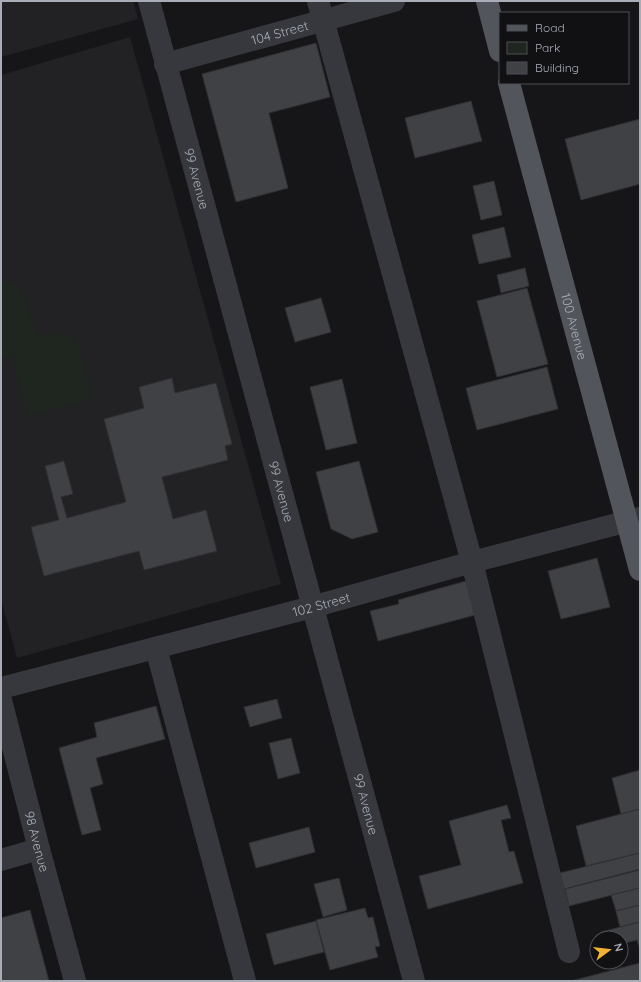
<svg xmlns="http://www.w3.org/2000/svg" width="641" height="982" font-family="Quicksand,sans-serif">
  <rect width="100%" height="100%" fill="#161618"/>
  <g fill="#222225">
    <polygon points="1,1 133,1 138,19 1,57"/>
    <polygon points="130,37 281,584 17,658 1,599 1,75"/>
  </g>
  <polygon fill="#1e261f" points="1,281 19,286 38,335 69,334 78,342 92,399 27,416 12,356 1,358"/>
  <g fill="#404145" stroke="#303034">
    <polygon points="316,43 330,97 269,113 288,188 236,202 202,74"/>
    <polygon points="471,101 482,141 415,158 405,118"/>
    <polygon points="640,119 640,184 581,200 565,139"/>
    <polygon points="494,181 502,215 481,220 473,186"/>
    <polygon points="504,227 511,257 479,264 472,235"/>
    <polygon points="525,268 529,286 501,293 497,275"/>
    <polygon points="527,288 548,364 497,377 477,301"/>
    <polygon points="321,298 331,332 295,342 285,308"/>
    <polygon points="547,367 558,409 477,430 466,388"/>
    <polygon points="172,378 175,393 216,383 232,444 225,446 228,460 162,477 173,519 206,510 217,551 144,570 139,551 44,576 31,527 59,520 45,466 64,461 73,494 61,497 67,518 126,502 104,419 144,408 139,387"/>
    <polygon points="342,379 357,443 326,450 310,387"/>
    <polygon points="359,461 378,532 352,539 331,529 316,472"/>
    <polygon points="597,558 610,607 561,619 548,571"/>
    <polygon points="466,581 475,615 378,641 370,611 399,604 398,600"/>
    <polygon points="277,699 282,718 250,727 244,707"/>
    <polygon points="156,706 165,739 96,758 103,784 90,788 101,830 82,835 59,748 97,737 94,723"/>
    <polygon points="291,738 300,773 278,779 269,743"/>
    <polygon points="640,770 640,809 621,814 612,778"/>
    <polygon points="507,805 511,818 501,820 509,852 514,851 523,883 428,909 419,876 461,865 449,821"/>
    <polygon points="640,809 640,853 586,866 576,826"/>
    <polygon points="309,827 315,852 256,868 249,843"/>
    <polygon points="640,853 640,869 564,889 560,873"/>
    <polygon points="640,870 640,888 569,906 565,889"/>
    <polygon points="339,878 347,910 323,917 314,884"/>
    <polygon points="640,888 640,905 616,911 611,895"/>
    <polygon points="640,905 640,922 620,927 616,911"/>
    <polygon points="365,908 368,918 373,917 380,946 375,947 378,957 330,970 316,920"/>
    <polygon points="30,910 49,981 1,981 1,918"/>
    <polygon points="316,921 324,952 274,965 266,934"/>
    <polygon points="640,922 640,950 637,940 621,944 621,938 603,938 601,932"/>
    <polygon points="640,963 640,981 571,981"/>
  </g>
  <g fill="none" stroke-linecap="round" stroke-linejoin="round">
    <g stroke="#37383d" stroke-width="22">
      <path id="s1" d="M 149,1 L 414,981"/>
      <polyline points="318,1 472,562 569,952"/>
      <path id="s2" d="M 165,64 L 394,1"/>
      <polyline points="156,648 245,981"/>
      <path id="s3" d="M 1,688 L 312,607 L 472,562 L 640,518"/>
      <path id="s4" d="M 1,700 L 39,849 L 75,981"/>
      <polyline points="1,860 39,849"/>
    </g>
    <g stroke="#53555c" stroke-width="22">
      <polyline points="487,1 500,51"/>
      <path id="s5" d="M 509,83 L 640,570"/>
    </g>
  </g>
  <g text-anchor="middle" stroke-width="4" stroke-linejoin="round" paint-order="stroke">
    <g font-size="13" fill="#a8adb8" stroke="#111113">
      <text dy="5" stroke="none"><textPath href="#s2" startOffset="119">104 Street</textPath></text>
      <text dy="5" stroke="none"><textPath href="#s1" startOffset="184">99 Avenue</textPath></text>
      <text dy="5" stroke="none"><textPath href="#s5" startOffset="252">100 Avenue</textPath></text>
      <text dy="5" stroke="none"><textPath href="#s1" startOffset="508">99 Avenue</textPath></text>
      <text dy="5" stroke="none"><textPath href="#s3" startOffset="331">102 Street</textPath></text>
      <text dy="5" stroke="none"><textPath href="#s1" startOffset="832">99 Avenue</textPath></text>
      <text dy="5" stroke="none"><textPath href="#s4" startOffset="146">98 Avenue</textPath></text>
    </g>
  </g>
  <rect width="641" height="982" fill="none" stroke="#a8adb8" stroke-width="4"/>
  <rect x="499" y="12" width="130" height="72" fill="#111113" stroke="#4d4f55"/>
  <rect x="507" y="25" width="20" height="6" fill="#53555c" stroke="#4d4f55"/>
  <text x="535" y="32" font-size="12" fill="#a8adb8">Road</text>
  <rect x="507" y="42" width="20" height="12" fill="#1e261f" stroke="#4d4f55"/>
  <text x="535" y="52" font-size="12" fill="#a8adb8">Park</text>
  <rect x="507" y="62" width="20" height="12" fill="#404145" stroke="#4d4f55"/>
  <text x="535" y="72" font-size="12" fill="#a8adb8">Building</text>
  <g transform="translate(609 950) rotate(75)"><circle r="19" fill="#111113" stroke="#4d4f55"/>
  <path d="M0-3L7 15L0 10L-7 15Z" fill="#f2b134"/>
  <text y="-6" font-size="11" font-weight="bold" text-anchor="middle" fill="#a8adb8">N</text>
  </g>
</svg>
